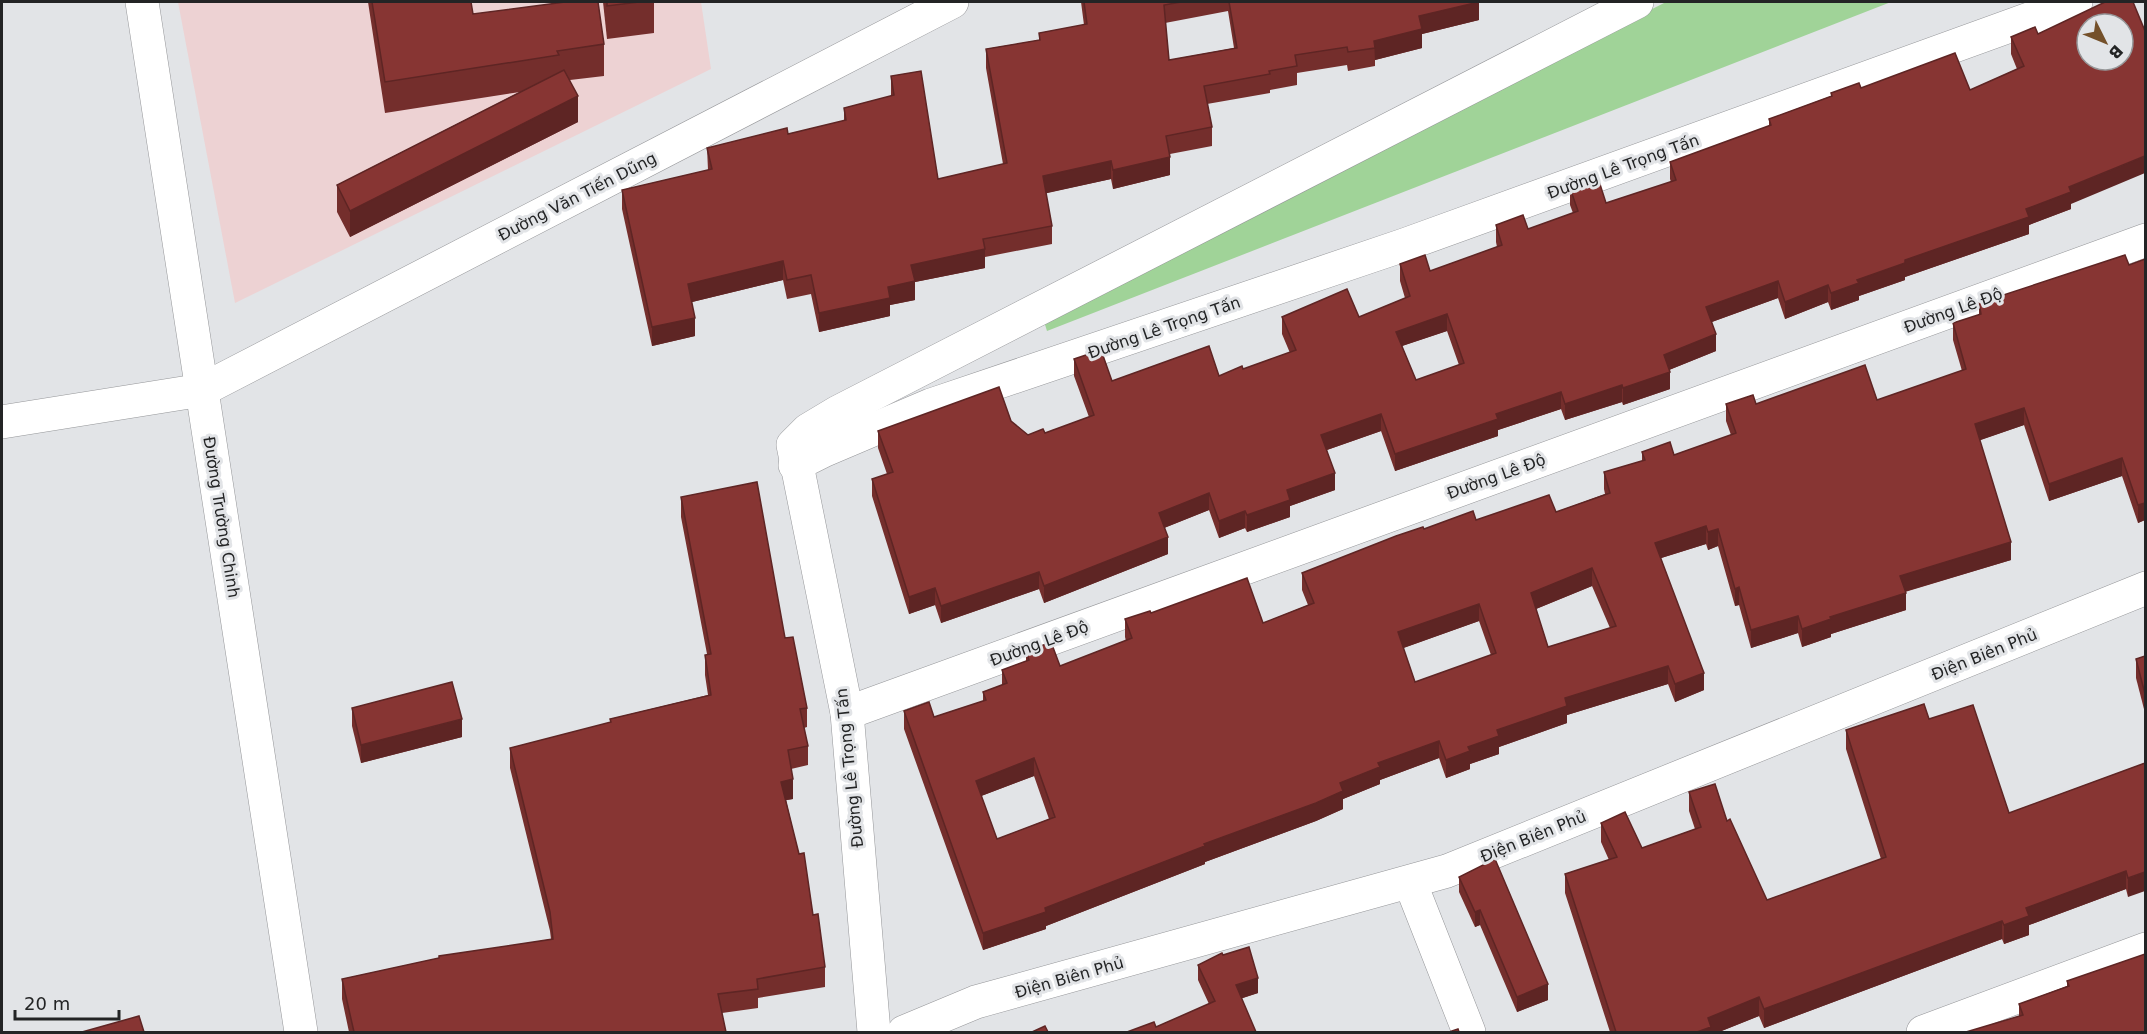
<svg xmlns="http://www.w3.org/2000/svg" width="2147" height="1034" font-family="'DejaVu Sans',sans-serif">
  <rect width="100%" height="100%" fill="#e2e4e7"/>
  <polygon fill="#edd2d3" points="178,2 701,2 711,69 235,303"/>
  <polygon fill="#a0d398" points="1666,2 1891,2 1047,331 1043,318"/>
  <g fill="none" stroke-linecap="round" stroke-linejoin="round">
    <g stroke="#959699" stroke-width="34">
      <g id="minor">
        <polyline points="142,2 301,1032"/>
        <polyline points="2,422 202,390 952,2"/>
        <polyline points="795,465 825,450 931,405 1404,245 2076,2"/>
        <polyline points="847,713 2146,240"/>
        <polyline points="1410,882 1469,1032"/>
        <polyline points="874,1032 847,713 793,445 808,430 838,412 1637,2"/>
        <polyline points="904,1032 976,1002 1447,871 2146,588"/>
        <polyline points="1923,1032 2146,949"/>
      </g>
    </g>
    <use href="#minor" stroke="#fff" stroke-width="33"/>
  </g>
  <g fill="#742e2c" fill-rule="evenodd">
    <polygon points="368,2 471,2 473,14 604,44 604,76 570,80 578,122 350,237 337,212 337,185 520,92 385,113"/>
    <polygon points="603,2 654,2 654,33 607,39"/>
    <path d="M 1081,2 L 1479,2 L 1479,20 L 1422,34 L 1422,48 L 1375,60 L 1375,66 L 1348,71 L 1347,65 L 1297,73 L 1297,85 L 1270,90 L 1270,93 L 1207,104 L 1212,127 L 1212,146 L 1170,154 L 1170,175 L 1113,189 L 1111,179 L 1046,193 L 1052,226 L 1052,244 L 985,257 L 985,268 L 915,282 L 915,300 L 890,305 L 890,316 L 819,332 L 811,294 L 787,299 L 783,280 L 692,302 L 695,336 L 652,346 L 622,209 L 622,190 L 708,170 L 707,148 L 788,134 L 844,121 L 844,108 L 891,96 L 891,76 L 938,179 L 1003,164 L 986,68 L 986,49 L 1039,40 L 1039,33 L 1084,25 ZM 1228,11 L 1234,48 L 1169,60 L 1165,23 Z"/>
    <path d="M 2035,27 L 2071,204 L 2071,209 L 2029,225 L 2029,234 L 1905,277 L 1905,280 L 1859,296 L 1859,300 L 1831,310 L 1828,302 L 1785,319 L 1778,298 L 1712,322 L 1716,351 L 1669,370 L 1670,389 L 1623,405 L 1622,402 L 1565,420 L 1561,409 L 1498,430 L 1498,436 L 1395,471 L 1381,431 L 1327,450 L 1335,490 L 1290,506 L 1290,517 L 1247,532 L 1245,528 L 1219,538 L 1209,510 L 1164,528 L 1168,554 L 1044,603 L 1039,589 L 941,623 L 935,605 L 909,614 L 872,496 L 872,479 L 887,474 L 878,448 L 878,431 L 1011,421 L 1028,435 L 1045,433 L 1089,417 L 1074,376 L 1074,359 L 1112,381 L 1219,376 L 1243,369 L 1290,353 L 1282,334 L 1282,317 L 1359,317 L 1405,298 L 1400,281 L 1400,264 L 1430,271 L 1497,247 L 1496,242 L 1496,225 L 1528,229 L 1573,213 L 1570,205 L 1570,188 L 1606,203 L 1671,182 L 1670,179 L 1670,162 L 1769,126 L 1769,119 L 1831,96 L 1831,93 L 1861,88 L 1970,90 L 2017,69 L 2011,54 L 2011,37 ZM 1447,331 L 1459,365 L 1416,380 L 1402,346 Z"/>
    <path d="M 2145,259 L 2145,520 L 2138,523 L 2122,476 L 2049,501 L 2024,425 L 1980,440 L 2011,560 L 1905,592 L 1906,610 L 1831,634 L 1831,637 L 1802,647 L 1798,633 L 1751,648 L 1739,605 L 1735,606 L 1718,546 L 1708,550 L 1706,544 L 1661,558 L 1704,690 L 1675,702 L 1668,684 L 1567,715 L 1567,723 L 1499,747 L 1499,754 L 1470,764 L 1470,769 L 1446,778 L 1439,758 L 1380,780 L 1380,784 L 1343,799 L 1343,809 L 1316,821 L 1205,862 L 1205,864 L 1046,926 L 1046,929 L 983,950 L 904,729 L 904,711 L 934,717 L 983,701 L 983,692 L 1002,685 L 1002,670 L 1026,661 L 1026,652 L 1060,666 L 1126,641 L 1125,637 L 1125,619 L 1151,613 L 1263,623 L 1308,605 L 1302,590 L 1302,573 L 1424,529 L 1476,520 L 1556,512 L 1605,494 L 1604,489 L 1604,472 L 1642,461 L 1642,452 L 1674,455 L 1731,435 L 1726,421 L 1726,404 L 1756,404 L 1877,400 L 1962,371 L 1953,340 L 1953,323 L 1979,315 L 1979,303 L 2129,265 ZM 1592,586 L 1610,628 L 1548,647 L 1536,609 ZM 1479,621 L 1491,655 L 1415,682 L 1403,648 ZM 1034,776 L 1049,819 L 997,839 L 981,796 Z"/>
    <polygon points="681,497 785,638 807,708 807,727 804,728 808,746 808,765 791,769 793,799 786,800 813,915 825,967 825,987 758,998 758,1008 722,1013 726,1032 349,1032 342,999 342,979 439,958 551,939 550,931 510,768 510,748 610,723 610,719 708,695 705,675 705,655 707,654 681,517"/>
    <polygon points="2145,656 2145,713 2136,678 2136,659"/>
    <polygon points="352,708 462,737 361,763 352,726"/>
    <polygon points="1929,719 2009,813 2145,763 2128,897 2126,889 2029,925 2029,935 2004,944 2002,939 1764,1028 1759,1016 1719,1032 1610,1032 1565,893 1565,874 1609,860 1601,842 1601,823 1642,848 1695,829 1689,811 1689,792 1727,821 1767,900 1881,859 1846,749 1846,730"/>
    <polygon points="1459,877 1548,1000 1517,1012 1480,925 1475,927 1459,892"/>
    <polygon points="1223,955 1258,993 1156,1027 1209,1004 1198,980 1198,965"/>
    <polygon points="2067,981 2145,1032 2019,1016 2019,1004 2067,986"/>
  </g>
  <g fill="#5e2524">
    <polygon points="1479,2 1479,20 1422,34 1422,48 1375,60 1374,41 1419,16"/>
    <polygon points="578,96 578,122 350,237 350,211"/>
    <polygon points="2145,156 2145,173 2071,204 2071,209 2029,225 2029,234 1905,277 1905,280 1859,296 1859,300 1831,310 1831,293 1857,280 2026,209 2069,187"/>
    <polygon points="1170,157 1170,175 1113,189 1113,170"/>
    <polygon points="1111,161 1111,179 1043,194 1043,176"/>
    <polygon points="985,249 985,268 915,282 915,300 890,305 890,316 819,332 819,313 911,265"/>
    <polygon points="783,261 783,280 688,303 688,284"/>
    <polygon points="1778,281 1778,298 1706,324 1706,307"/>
    <polygon points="1828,285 1828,302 1785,319 1785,302"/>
    <polygon points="1447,314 1447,331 1396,348 1396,332"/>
    <polygon points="695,318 695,336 652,346 652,327"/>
    <polygon points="1716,334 1716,351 1664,372 1664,355"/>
    <polygon points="1670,372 1670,389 1623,405 1623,388"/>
    <polygon points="1622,385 1622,402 1565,420 1565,404"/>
    <polygon points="1561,392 1561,409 1498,430 1498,436 1395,471 1395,454 1496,414"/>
    <polygon points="2024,408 2024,425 1975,442 1975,424"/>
    <polygon points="1381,414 1381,431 1321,452 1321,435"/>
    <polygon points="2122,458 2122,476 2049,501 2049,484"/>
    <polygon points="1335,473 1335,490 1290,506 1290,517 1247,532 1247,515 1287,490"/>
    <polygon points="1209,493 1209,510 1159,530 1159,513"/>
    <polygon points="2145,503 2145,520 2138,523 2138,505"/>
    <polygon points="1245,511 1245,528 1219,538 1219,521"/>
    <polygon points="1706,526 1706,544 1655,560 1655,543"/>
    <polygon points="1718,529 1718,546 1708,550 1708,532"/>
    <polygon points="1168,537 1168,554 1044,603 1044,586"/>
    <polygon points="2011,542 2011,560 1900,593 1900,576"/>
    <polygon points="1592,568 1592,586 1531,611 1531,593"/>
    <polygon points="1039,572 1039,589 941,623 941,606"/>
    <polygon points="1739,587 1739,605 1735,606 1735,589"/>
    <polygon points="935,588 935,605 909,614 909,597"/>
    <polygon points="1906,593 1906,610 1831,634 1831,637 1802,647 1802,629 1830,617"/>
    <polygon points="1479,604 1479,621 1398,650 1398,632"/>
    <polygon points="1798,616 1798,633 1751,648 1751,630"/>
    <polygon points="1668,666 1668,684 1567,715 1567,723 1499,747 1499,754 1470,764 1470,769 1446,778 1446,760 1497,730 1565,698"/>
    <polygon points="1704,673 1704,690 1675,702 1675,684"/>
    <polygon points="462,719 462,737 361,763 361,745"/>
    <polygon points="1439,741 1439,758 1380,780 1380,784 1343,799 1343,809 1316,821 1205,862 1205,864 1046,926 1046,929 983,950 983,933 1204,844 1340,783 1378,763"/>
    <polygon points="1034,758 1034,776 976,798 976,781"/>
    <polygon points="793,779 793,799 781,801 781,782"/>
    <polygon points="2126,871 2126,889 2029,925 2029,935 2004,944 2004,925 2026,908"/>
    <polygon points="2145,872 2145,891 2128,897 2128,878"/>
    <polygon points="1480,910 1480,925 1475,927 1475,912"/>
    <polygon points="2002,921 2002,939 1764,1028 1764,1009"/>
    <polygon points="1258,978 1258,993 1236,1000 1236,985"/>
    <polygon points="1548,984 1548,1000 1517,1012 1517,997"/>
    <polygon points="1759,997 1759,1016 1719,1032 1697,1032 1708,1018"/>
  </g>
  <g fill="#873533" stroke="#5e2524" stroke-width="1.5" fill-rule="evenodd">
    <polygon points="372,2 471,2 473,14 565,2 598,2 604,44 557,51 559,55 385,82"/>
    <polygon points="607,2 639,2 607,6"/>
    <polygon points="1084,2 1181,2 1164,5 1169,60 1237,48 1229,2 1479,2 1419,16 1422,29 1374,41 1375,48 1348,52 1347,47 1295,55 1297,66 1269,71 1270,74 1204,86 1212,127 1166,136 1170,157 1113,170 1111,161 1043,176 1052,226 983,239 985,249 911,265 915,281 888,287 890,298 819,313 811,275 787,280 783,261 688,284 695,318 652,327 622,190 712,169 707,148 787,128 788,134 846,120 844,108 894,95 891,76 921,71 938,179 1007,163 986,49 1040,40 1039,33 1087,24"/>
    <path d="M 2105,2 L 2133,2 L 2145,31 L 2145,156 L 2069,187 L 2071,192 L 2026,209 L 2029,217 L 1905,260 L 1905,263 L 1857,280 L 1859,283 L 1831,293 L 1828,285 L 1785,302 L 1778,281 L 1706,307 L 1716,334 L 1664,355 L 1670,372 L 1623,388 L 1622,385 L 1565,404 L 1561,392 L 1496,414 L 1498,419 L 1395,454 L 1381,414 L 1321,435 L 1335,473 L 1287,490 L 1290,500 L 1247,515 L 1245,511 L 1219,521 L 1209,493 L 1159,513 L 1168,537 L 1044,586 L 1039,572 L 941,606 L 935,588 L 909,597 L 872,479 L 893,472 L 878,431 L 999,387 L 1011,421 L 1028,435 L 1043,429 L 1045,433 L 1094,415 L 1074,359 L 1101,350 L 1112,381 L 1209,346 L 1219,376 L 1242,366 L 1243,369 L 1296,350 L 1282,317 L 1347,289 L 1359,317 L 1410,296 L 1400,264 L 1425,255 L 1430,271 L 1502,245 L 1496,225 L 1523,215 L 1528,229 L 1578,211 L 1570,188 L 1598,178 L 1606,203 L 1676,180 L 1670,162 L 1771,125 L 1769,119 L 1832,96 L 1831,93 L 1859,83 L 1861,88 L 1955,53 L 1970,90 L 2024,66 L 2011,37 L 2035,27 L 2038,34 ZM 2087,24 L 2123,24 L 2123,60 L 2087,60 ZM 1447,314 L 1464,363 L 1416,380 L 1396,332 Z"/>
    <polygon points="564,70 578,96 350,211 337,185"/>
    <path d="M 2125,255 L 2129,265 L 2145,259 L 2145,503 L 2138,505 L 2122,458 L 2049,484 L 2024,408 L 1975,424 L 2011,542 L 1900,576 L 1906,593 L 1830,617 L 1831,619 L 1802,629 L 1798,616 L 1751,630 L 1739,587 L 1735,589 L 1718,529 L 1708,532 L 1706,526 L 1655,543 L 1704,673 L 1675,684 L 1668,666 L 1565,698 L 1567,706 L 1497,730 L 1499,736 L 1468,747 L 1470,751 L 1446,760 L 1439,741 L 1378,763 L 1380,767 L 1340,783 L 1343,791 L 1316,803 L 1204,844 L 1205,846 L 1045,908 L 1046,912 L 983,933 L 904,711 L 929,702 L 934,717 L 986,700 L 983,692 L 1007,683 L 1002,670 L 1029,660 L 1026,652 L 1051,642 L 1060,666 L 1132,638 L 1125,619 L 1150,611 L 1151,613 L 1247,578 L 1263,623 L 1314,603 L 1302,573 L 1396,536 L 1423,527 L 1424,529 L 1473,511 L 1476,520 L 1549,495 L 1556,512 L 1610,493 L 1604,472 L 1645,460 L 1642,452 L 1670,442 L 1674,455 L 1736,433 L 1726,404 L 1753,395 L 1756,404 L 1865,365 L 1877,400 L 1966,369 L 1953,323 L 1981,314 L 1979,303 ZM 1592,568 L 1616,626 L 1548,647 L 1531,593 ZM 1479,604 L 1496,653 L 1415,682 L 1398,632 ZM 1034,758 L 1055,817 L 997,839 L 976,781 Z"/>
    <polygon points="757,482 785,638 793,637 807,708 800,709 808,746 788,750 793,779 781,782 799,854 804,853 813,915 818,914 825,967 757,979 758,989 718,994 726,1032 354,1032 342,979 439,958 439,956 553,939 550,912 510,748 611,722 610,719 711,695 705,655 711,654 681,497"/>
    <polygon points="2145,656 2145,694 2136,659"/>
    <polygon points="452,682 462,719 361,745 352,708"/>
    <polygon points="1924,704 1929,719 1973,705 2009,813 2145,763 2145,872 2128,878 2126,871 2026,908 2029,916 2004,925 2002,921 1764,1009 1759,997 1708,1018 1711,1027 1697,1032 1616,1032 1565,874 1617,857 1601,823 1625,812 1642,848 1701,827 1689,792 1715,784 1727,821 1730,819 1767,900 1886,857 1846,730"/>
    <polygon points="1495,859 1548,984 1517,997 1480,910 1475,912 1459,877"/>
    <polygon points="1249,947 1258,978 1236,985 1256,1032 1127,1032 1154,1022 1156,1027 1215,1001 1198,965 1222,953 1223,955"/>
    <polygon points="2145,954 2145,1032 1966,1032 2023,1015 2019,1004 2069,986 2067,981"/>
    <polygon points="139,1016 144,1032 82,1032"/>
    <polygon points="1045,1026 1048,1032 1032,1032"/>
    <polygon points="1458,1029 1459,1032 1449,1032"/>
  </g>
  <g text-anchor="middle" stroke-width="6" stroke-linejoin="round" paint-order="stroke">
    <g font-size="16" fill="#232425" stroke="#e2e4e7">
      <text transform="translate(1623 166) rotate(-20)" y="6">Đường Lê Trọng Tấn</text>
      <text transform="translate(577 196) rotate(-27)" y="6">Đường Văn Tiến Dũng</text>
      <text transform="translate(1953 310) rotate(-20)" y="6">Đường Lê Độ</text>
      <text transform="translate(1164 327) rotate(-19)" y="6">Đường Lê Trọng Tấn</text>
      <text transform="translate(1496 476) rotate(-20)" y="6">Đường Lê Độ</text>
      <text transform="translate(222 517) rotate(81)" y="6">Đường Trường Chinh</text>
      <text transform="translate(1039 643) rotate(-20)" y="6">Đường Lê Độ</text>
      <text transform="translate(1984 654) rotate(-22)" y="6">Điện Biên Phủ</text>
      <text transform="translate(849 768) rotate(-96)" y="6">Đường Lê Trọng Tấn</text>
      <text transform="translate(1533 836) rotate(-22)" y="6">Điện Biên Phủ</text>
      <text transform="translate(1069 977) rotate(-16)" y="6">Điện Biên Phủ</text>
    </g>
  </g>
  <rect width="2147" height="1034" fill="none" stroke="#232425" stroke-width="6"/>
  <g transform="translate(2105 42) rotate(133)"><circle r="28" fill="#e2e4e7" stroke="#969799" stroke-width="1.5"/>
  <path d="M0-4.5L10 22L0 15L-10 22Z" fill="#74502a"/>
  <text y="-9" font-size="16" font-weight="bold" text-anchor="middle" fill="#232425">B</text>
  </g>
  <path d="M15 1010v9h104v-9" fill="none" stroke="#232425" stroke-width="3"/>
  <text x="24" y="1010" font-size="18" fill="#232425" stroke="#e2e4e7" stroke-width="4.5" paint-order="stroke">20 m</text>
</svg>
